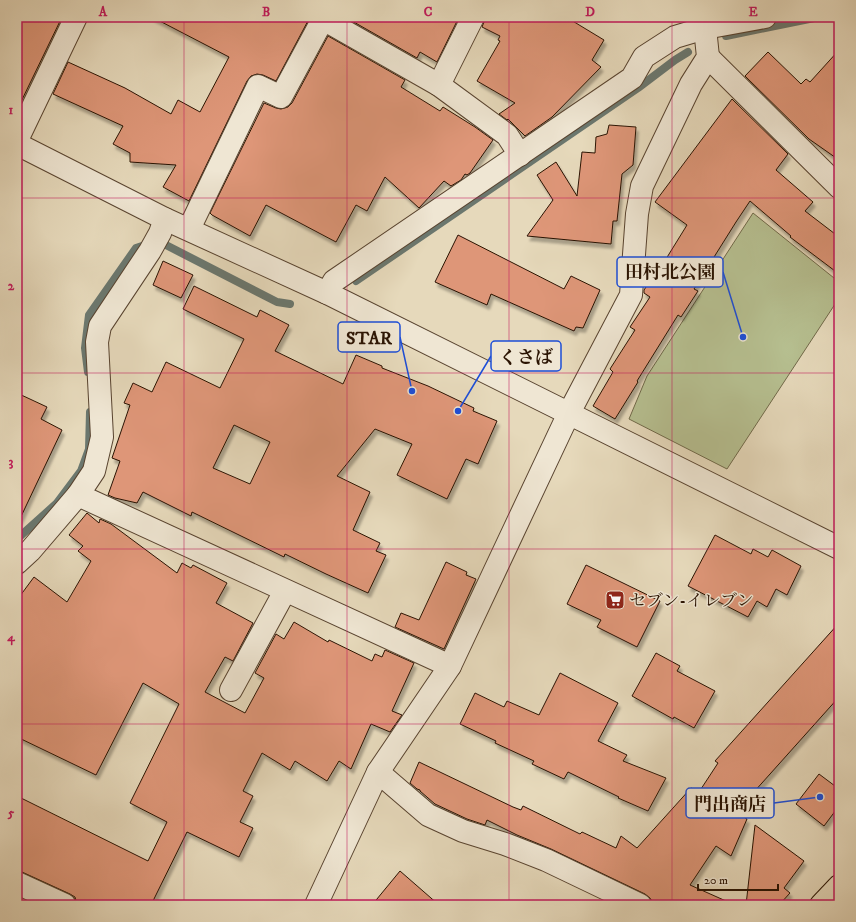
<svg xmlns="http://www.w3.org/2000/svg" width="856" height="922" font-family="'IM FELL DW Pica','Noto Serif JP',serif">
  <defs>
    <filter id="shadow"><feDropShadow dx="2.5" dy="4.5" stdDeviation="1" flood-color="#0004"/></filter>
  </defs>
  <rect width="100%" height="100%" fill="#e6d9bb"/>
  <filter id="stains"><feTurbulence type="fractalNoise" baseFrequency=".005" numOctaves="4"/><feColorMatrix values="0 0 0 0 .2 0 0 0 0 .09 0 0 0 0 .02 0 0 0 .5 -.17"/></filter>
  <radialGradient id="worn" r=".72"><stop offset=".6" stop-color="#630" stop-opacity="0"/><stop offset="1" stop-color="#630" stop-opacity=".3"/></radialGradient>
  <polygon fill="#b6bf90" stroke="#706949" points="753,213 839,282 839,298 727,469 629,419 647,376"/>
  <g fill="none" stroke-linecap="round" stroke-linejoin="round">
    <g stroke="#6b776e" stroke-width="8">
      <polyline points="726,36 819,17"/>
      <polyline points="164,244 277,302 290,304"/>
      <polyline points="356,281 638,88 675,60 688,52"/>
      <polyline points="88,372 85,348 89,315 136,248 145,245"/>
      <polyline points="17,539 57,503 81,471 89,449 90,412"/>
    </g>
  </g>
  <g fill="#de9678" stroke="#2a1302" fill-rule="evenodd" filter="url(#shadow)">
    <polygon points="17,17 62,17 17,110"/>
    <polygon points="152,17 310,17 276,81 263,75 257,74 251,76 247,81 189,201 163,187 176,165 130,162 130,153 113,144 123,126 53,94 68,62 125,88 171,114 178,100 200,112 229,57"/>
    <polygon points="345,17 459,17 437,62 420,52 417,58"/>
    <polygon points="485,17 566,17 604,40 592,60 601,67 552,117 525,136 508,119 507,120 499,114 515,103 477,81 500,41 498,40 500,36 482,27 484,22"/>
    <polygon points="328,36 405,80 401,87 440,111 443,107 475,127 493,140 470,173 467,175 465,174 461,180 451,186 444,181 419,208 385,177 367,211 356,205 336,242 266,205 250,236 212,215 210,213 264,103 276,108 281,109 288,107 292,103"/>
    <polygon points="839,50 839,160 809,139 745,76 768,52 801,84 806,79 810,82"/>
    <polygon points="732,99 788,154 776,170 813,202 805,211 839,237 839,274 790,237 791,236 750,201 736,222 694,289 698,291 681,317 678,315 637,381 638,382 615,419 593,406 613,372 610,369 635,330 630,327 650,297 644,293 644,290 660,266 661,267 687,225 655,202"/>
    <polygon points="609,125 636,127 633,165 622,174 617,221 613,221 611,244 527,236 553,200 537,175 556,162 577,196 582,152 595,153 596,137 607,134"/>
    <polygon points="458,235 564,289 571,276 600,290 583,328 576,327 574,331 491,294 487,305 435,282"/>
    <polygon points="163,261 193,275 181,298 153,285"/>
    <path d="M 194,286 L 257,317 L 260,310 L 289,325 L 275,351 L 343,384 L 356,355 L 382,366 L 382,368 L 428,386 L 474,408 L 473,411 L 497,421 L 478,464 L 466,459 L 447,499 L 397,475 L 412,444 L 375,429 L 337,476 L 370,492 L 353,530 L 380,543 L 376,551 L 386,555 L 368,593 L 326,574 L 285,554 L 284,557 L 192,512 L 191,516 L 143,492 L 137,503 L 115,498 L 108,495 L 120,461 L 112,458 L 130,405 L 124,403 L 133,383 L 152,392 L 166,362 L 220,388 L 244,339 L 183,309 ZM 234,425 L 270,442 L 250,484 L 213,468 Z"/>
    <polygon points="17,393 47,407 41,419 62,430 17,525"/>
    <polygon points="87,513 99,523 100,519 111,524 177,573 182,563 191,568 193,565 227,583 216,603 253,623 233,661 225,657 205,692 245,713 264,678 255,673 276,634 284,639 294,622 328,642 329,640 372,661 375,654 382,657 385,650 414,663 392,711 402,715 390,732 371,724 351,769 339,761 327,781 295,761 290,770 262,753 243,791 253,796 240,822 253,828 239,857 187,832 151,905 78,905 77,904 75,897 70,894 22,872 17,871 17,796 148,861 167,822 130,803 179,704 143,683 96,775 17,737 17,600 34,577 67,602 91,561 78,551 83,546 69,535"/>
    <polygon points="715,535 751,554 753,549 768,557 772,550 801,566 787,595 776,589 767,607 757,601 748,617 688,586"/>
    <polygon points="446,562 467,572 466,575 476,579 444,649 395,627 401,613 419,620"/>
    <polygon points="586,565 660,601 637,647 597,627 601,620 567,604"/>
    <polygon points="839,623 839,697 736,812 747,819 731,856 716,846 690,885 735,905 662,905 651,900 650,898 645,894 551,849 517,835 487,820 485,825 467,819 435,804 420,791 420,790 417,789 410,783 419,762 513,807 521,810 523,806 580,834 582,832 616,848 621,836 637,848 691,788 699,792 718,763 715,761"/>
    <polygon points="656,653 680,666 677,671 715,691 694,728 674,717 673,719 632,696"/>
    <polygon points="560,673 618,703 598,741 627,755 623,761 666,778 648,811 618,798 619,797 568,772 564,779 532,764 534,761 495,743 496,741 460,724 475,693 504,707 507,701 539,715"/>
    <polygon points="819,774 839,789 839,806 824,826 796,804"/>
    <polygon points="755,825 804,861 784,888 790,893 779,905 746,905"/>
    <polygon points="400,871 439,905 372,905"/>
  </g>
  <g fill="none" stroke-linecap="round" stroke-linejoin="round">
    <g stroke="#594430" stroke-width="24">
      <g id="minor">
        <polyline points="708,57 839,187"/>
        <polyline points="439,85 473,17"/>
        <polyline points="17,140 76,17"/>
        <polyline points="17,144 165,219 327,293 839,548"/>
        <polyline points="189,229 258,86 281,97 323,19 439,85 507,135 520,155"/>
        <polyline points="327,293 334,281 632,78 644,57 675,37 705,28 765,17"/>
        <polyline points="78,495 450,666"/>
        <polyline points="17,563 30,551 78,495 94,471 102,437 97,342 100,326 150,251 160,233 165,219"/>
        <polyline points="231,690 285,591"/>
        <polyline points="378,772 428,815 463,831 505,844 546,860 640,905"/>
        <polyline points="17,883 65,905"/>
        <polyline points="316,905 378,772 450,666 569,413 631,295 637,214 642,186 691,84 708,57 705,28 712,17"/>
      </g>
    </g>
    <g stroke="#2a1302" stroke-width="24">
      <polyline id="major" points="821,905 839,886"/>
    </g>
    <use href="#minor" stroke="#efe6d3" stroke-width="22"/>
    <use href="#major" stroke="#e6d9bb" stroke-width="22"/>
  </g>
  <path fill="none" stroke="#c2185b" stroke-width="1" stroke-opacity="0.55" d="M 184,17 L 184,905M 347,17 L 347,905M 509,17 L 509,905M 672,17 L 672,905M 17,198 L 839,198M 17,373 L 839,373M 17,549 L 839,549M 17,724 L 839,724"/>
  <defs>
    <g id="supermarket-square" transform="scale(1)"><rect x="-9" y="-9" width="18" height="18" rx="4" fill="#8f2418" stroke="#efe6d3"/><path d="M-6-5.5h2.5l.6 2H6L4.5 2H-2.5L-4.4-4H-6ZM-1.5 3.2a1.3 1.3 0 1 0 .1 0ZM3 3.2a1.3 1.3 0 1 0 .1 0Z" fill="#fff"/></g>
  </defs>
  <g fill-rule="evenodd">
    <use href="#supermarket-square" x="615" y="600"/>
  </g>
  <g text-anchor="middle" stroke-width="3" stroke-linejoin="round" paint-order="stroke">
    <g font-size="17" fill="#2a1302" stroke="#efe6d3" text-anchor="start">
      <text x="629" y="606">セブン-イレブン</text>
    </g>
  </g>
  <path fill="none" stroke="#1d4ed8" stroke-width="1.5" d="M743 337L723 272M412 391L400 337M458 411L491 356M820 797L774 803"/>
  <g fill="#1d4ed8" stroke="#efe6d3" stroke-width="1.5">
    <circle cx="743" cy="337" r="4"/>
    <circle cx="412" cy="391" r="4"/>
    <circle cx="458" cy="411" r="4"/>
    <circle cx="820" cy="797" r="4"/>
  </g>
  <g fill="#efe6d3" stroke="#1d4ed8" stroke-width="1.5">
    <rect x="617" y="257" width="106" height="30" rx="4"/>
    <rect x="338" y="322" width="62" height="30" rx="4"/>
    <rect x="491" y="341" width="70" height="30" rx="4"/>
    <rect x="686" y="788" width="88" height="30" rx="4"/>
  </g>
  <g font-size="18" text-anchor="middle" font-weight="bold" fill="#2a1302">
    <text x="670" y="278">田村北公園</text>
    <text x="369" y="344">STAR</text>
    <text x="526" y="363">くさば</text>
    <text x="730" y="810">門出商店</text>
  </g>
  <rect width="856" height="922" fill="none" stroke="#e6d9bb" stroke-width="44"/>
  <path d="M698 884v6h80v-6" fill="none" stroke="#2a1302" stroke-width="2"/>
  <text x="704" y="884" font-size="12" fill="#2a1302" stroke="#efe6d3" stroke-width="3" paint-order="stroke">20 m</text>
  <rect x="22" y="22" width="812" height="878" fill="none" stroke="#c2185b" stroke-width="1.5"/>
  <g font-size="13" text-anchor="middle" font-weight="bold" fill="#c2185b">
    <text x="103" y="16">A</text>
    <text x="266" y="16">B</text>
    <text x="428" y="16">C</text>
    <text x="590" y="16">D</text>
    <text x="753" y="16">E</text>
    <text x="11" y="114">1</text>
    <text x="11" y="290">2</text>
    <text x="11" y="466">3</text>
    <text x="11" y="641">4</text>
    <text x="11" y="817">5</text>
  </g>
  <rect width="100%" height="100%" filter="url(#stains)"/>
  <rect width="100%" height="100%" fill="url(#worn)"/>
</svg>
